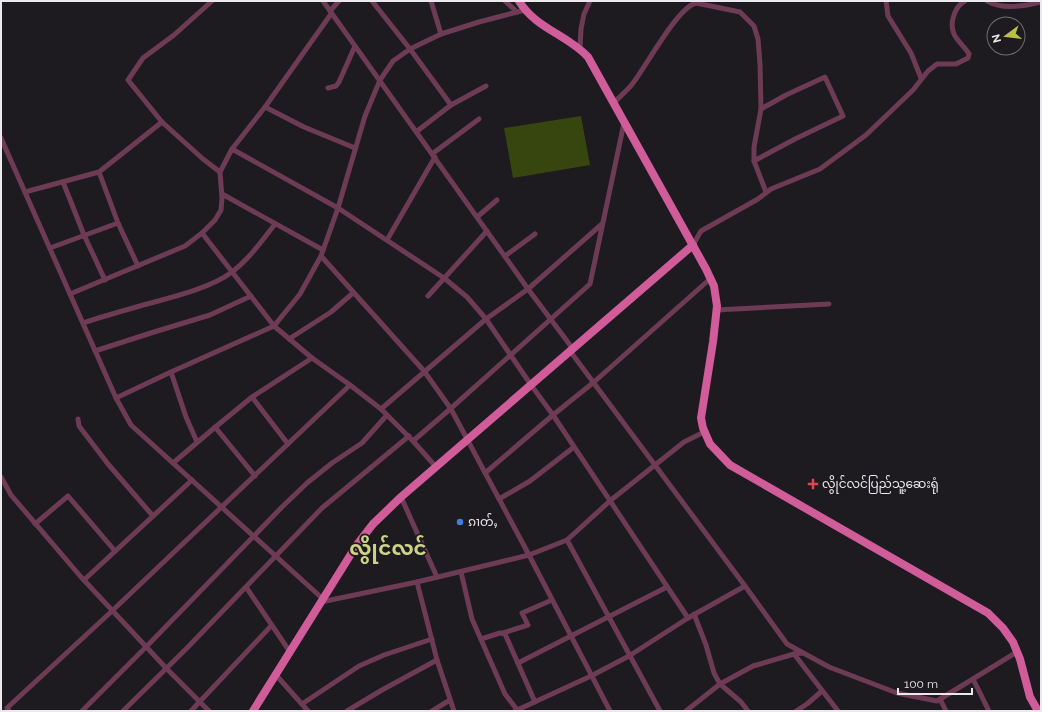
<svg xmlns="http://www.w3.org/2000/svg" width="1042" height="712" font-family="Raleway,'Noto Sans Myanmar',sans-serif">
  <rect width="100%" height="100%" fill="#1d1a20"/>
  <polygon fill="#36460e" points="581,116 590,165 513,178 504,128"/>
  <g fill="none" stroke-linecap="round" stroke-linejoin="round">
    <g stroke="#6d3b54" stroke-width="5">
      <polyline points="212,1 174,35 143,58 128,80 162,122 203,159 220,172"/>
      <polyline points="323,1 528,289 573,349"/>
      <polyline points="372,1 410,49 451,105"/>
      <polyline points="431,1 441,34"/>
      <polyline points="505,1 517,12"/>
      <polyline points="886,1 888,16 911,53 921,78"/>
      <path d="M 987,1 C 1003,10 1024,6 1041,2"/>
      <polyline points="330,11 339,1"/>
      <polyline points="580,48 581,29 584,14 590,1"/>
      <polyline points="328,88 336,86 339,82 355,46"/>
      <path d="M 614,103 C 620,96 628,90 633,83 C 647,65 677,8 696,3 L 740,12 L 754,26 L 758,39 L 760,64 L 761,109 L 754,147 L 754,161 L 766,192"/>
      <polyline points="265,107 304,127 355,148"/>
      <polyline points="416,132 451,105 486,86"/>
      <polyline points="1,138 116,398 131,425 323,599"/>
      <polyline points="232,149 338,208 444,278 467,297 486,319 531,385 553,415 688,618"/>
      <polyline points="432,154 479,119"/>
      <polyline points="754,161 795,139 843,116 825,77 786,95 761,109"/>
      <polyline points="99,172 118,223 138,266"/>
      <polyline points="63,182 84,235 105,280"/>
      <polyline points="25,192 99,172 162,122"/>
      <polyline points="222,194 323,250"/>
      <polyline points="477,217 497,200"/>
      <polyline points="202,233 274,326 312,358 350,385 381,409 413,441 436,467"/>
      <polyline points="387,240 435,157"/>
      <path d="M 693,245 L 701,231 L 758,199 L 771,189 L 820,169 L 866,135 L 913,90 L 928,71 L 937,64 L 956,64 L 968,58 L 969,54 C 965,47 957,41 954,34 C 949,23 955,6 965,1"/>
      <polyline points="50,248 118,223"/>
      <polyline points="321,256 424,371 451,409 529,555 610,711"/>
      <polyline points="505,256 535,234"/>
      <polyline points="70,294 185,246 202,233 215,220 221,210 222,198 220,172 232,149 265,107 331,14"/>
      <polyline points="428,296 487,231"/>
      <polyline points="716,310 829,304"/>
      <path d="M 83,323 C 104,316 126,310 147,304 C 173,297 211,288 232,272 C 249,259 262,241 275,224"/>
      <polyline points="289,339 331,312 353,293"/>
      <polyline points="95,351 154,332 210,315 251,296"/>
      <polyline points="570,351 745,586 787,644 829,667 897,693 937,701 1017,652"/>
      <polyline points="171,372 186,417 197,442"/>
      <polyline points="252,397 288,444"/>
      <polyline points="116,398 171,372 274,326 300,294 321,256 338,208 365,116 380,80 393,61 410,49 441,34 479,22 525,10"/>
      <polyline points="381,409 486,319 528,289 602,224"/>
      <polyline points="78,419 79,426 108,464 153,516"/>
      <polyline points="215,427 255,476"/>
      <polyline points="413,441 449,410 590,284 624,123"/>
      <polyline points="173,463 213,429 252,397 312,358"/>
      <polyline points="485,473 553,415 594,382 711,278"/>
      <polyline points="1,477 11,495 81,577 166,668 209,711"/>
      <polyline points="401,497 437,577"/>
      <polyline points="499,499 530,481 574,447"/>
      <polyline points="35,524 68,496 115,551"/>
      <polyline points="567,540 660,711"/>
      <polyline points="461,572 472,619 505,694 518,711"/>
      <polyline points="84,580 192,480"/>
      <polyline points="417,582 437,660 454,711"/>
      <polyline points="246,587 290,652"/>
      <polyline points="321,602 417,582 529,555 567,540 611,500 684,442 704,432"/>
      <polyline points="694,614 706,645 714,673 720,684 741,702 748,711"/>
      <polyline points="503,633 528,625 522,613 552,600"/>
      <polyline points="481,639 500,633 505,634 535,702"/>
      <polyline points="794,654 838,711"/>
      <polyline points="518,663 665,588"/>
      <polyline points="276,675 308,711"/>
      <polyline points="973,679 989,711"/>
      <polyline points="940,699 946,711"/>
      <polyline points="302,704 359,666 384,655 432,639"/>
      <polyline points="9,711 7,708 112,611 350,385"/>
      <polyline points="82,711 146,647 281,508 307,483 332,463 362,443 387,415"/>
      <polyline points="123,711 187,648 322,508 409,436"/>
      <polyline points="191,711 271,626"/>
      <polyline points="347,711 382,690 437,660"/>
      <polyline points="432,711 450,700"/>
      <polyline points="515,711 591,676 629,656 688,618 745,586"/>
      <polyline points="686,711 720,684 753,666 794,654 803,653"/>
      <polyline points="796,711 807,704 822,691"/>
    </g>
    <g stroke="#d05c9a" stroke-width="8">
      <path d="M 519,1 C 535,28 568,35 588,57 L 706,269 L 714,286 L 717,306 L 713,342 L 701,418 L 703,428 L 710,444 L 730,465 L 988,613 L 1003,628 L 1013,642 L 1020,659 L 1030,697 L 1038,711"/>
      <polyline points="253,711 356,546 373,524 401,497 693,245"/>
    </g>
  </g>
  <path fill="#e0444e" stroke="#1d1a20" stroke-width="1.5" d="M811 478h4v4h4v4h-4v4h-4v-4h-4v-4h4z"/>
  <circle fill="#3f7fe0" stroke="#1d1a20" stroke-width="1.5" cx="460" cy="522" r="4"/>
  <g text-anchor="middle" stroke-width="3.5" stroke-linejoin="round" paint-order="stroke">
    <g font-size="12" fill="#ebe9ee" stroke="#1d1a20" text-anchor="start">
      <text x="822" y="488">လွိုင်လင်ပြည်သူ့ဆေးရုံ</text>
      <text x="468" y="526">ၵၢတ်ႇ</text>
    </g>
    <g font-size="20" font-weight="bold" fill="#cdd385" stroke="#1d1a20">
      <text x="388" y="555">လွိုင်လင်</text>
    </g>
  </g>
  <rect width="1042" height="712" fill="none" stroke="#ebe9ee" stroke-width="4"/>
  <g transform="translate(1006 36) rotate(255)"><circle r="19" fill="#1d1a20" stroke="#6f6d72"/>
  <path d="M0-3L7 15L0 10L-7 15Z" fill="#bac045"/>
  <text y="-6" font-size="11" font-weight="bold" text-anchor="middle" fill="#ebe9ee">N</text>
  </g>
  <path d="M898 688v6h74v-6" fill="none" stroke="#ebe9ee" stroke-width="2"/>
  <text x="904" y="688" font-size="12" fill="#ebe9ee" stroke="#1d1a20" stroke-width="3" paint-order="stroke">100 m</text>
</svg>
